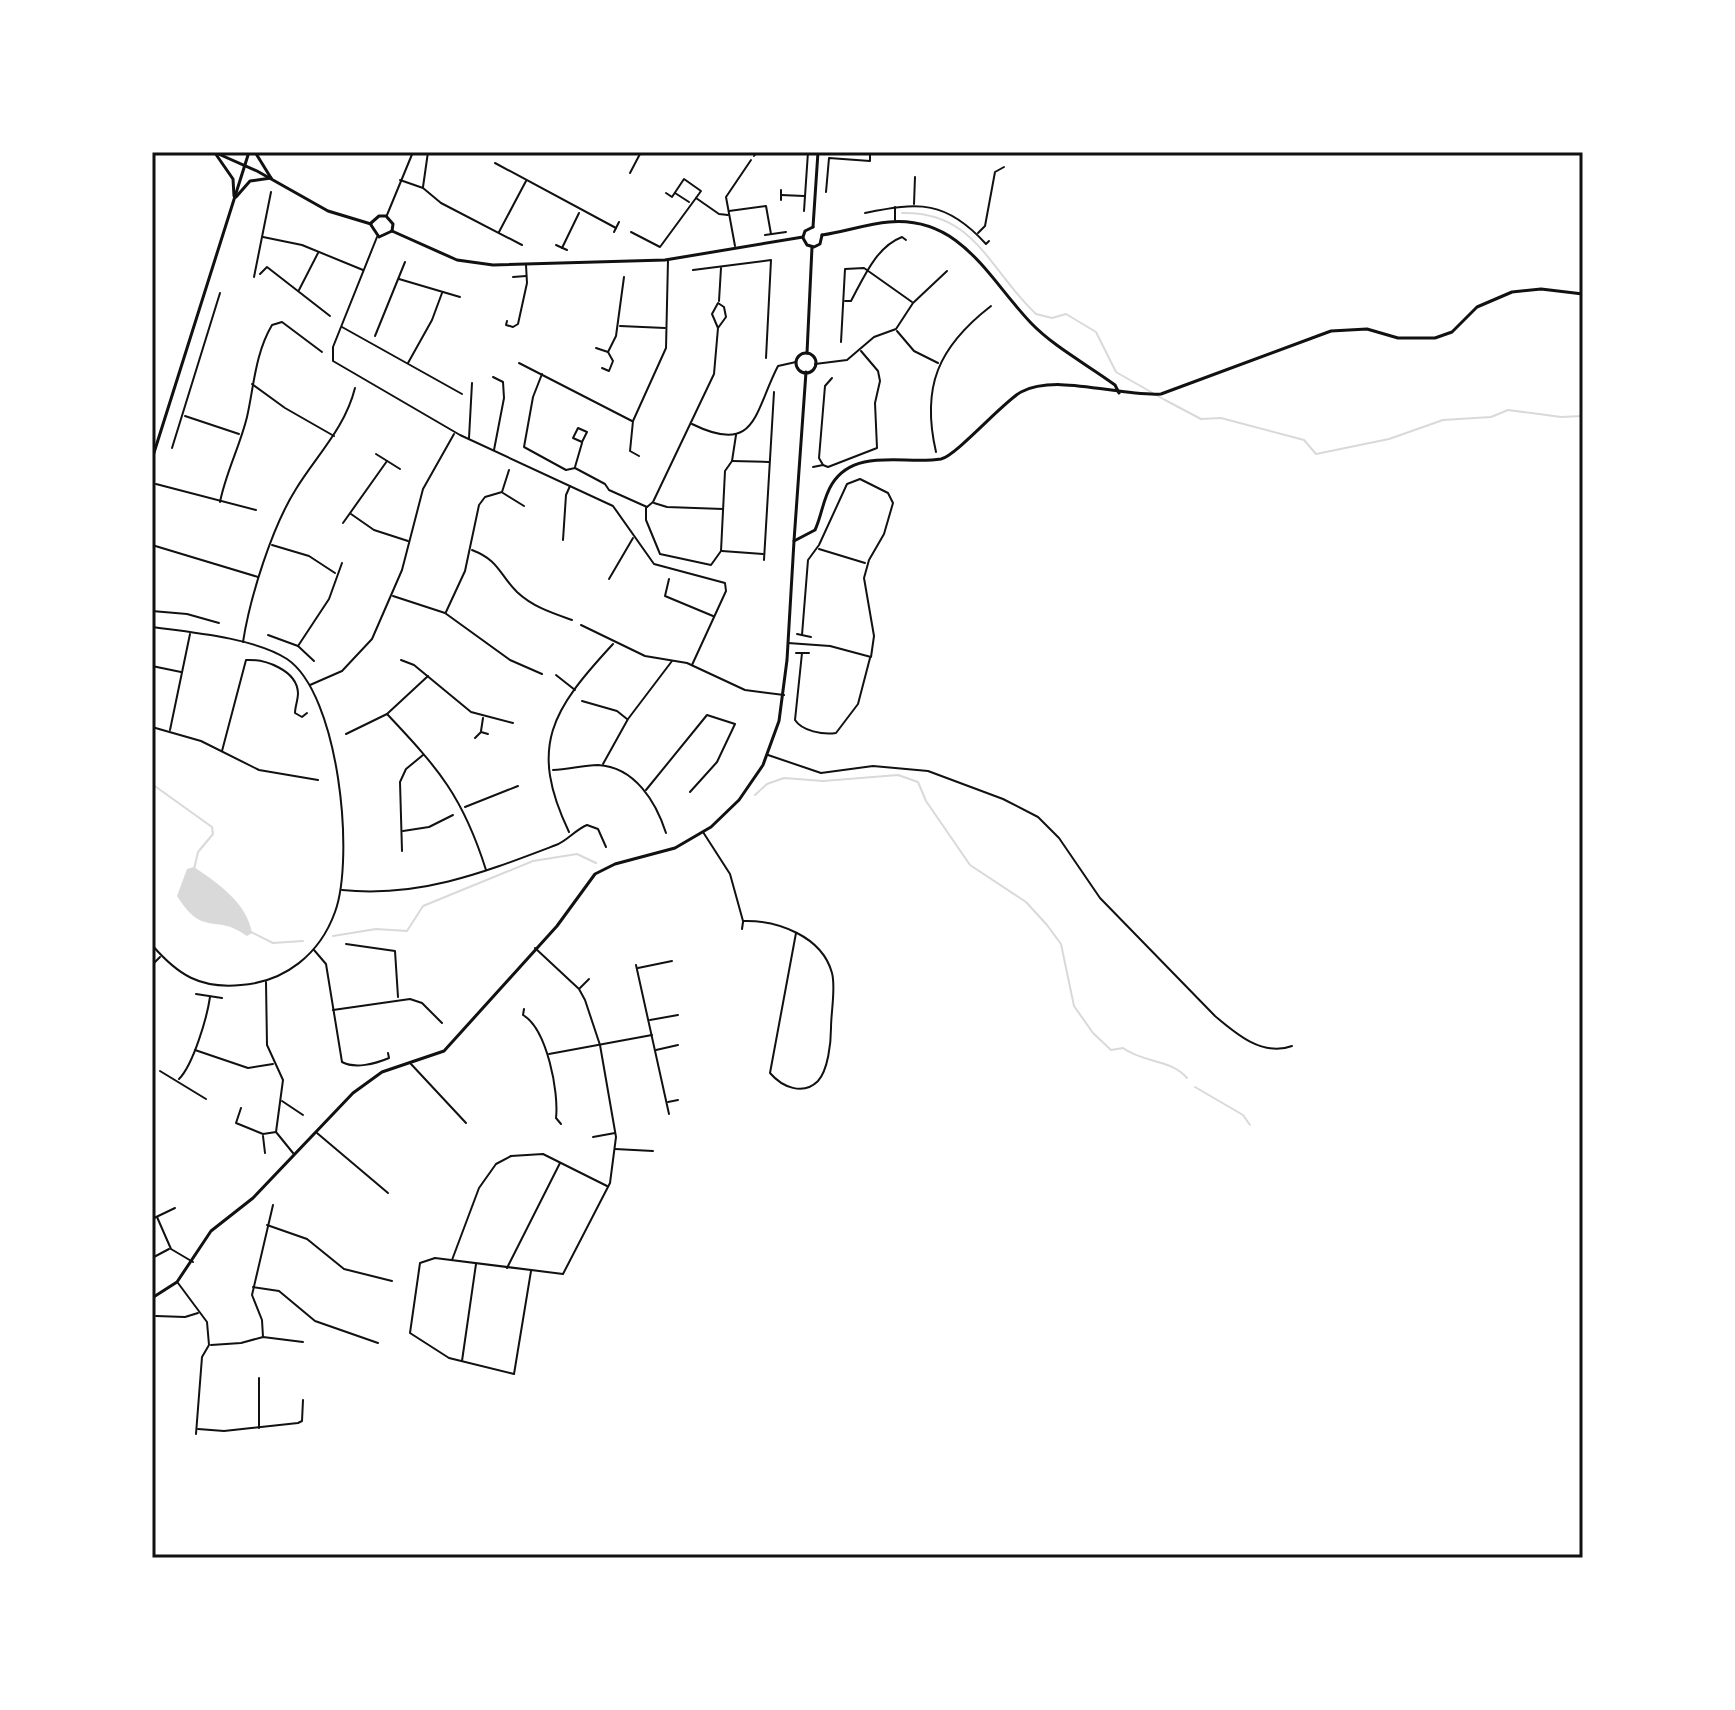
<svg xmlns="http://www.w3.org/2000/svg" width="1735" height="1710" font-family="'Nunito Sans',sans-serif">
  <rect width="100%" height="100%" fill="#fff"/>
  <path fill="#d9d9d9" d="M 194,867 C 219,884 247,903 252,933 L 247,936 C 214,912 204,939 177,896 L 187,869 Z"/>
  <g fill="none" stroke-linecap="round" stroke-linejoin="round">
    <g stroke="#d9d9d9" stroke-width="2">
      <path d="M 902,213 C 975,211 989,270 1036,314 L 1052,318 L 1066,314 L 1096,332 L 1116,372 L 1165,400 L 1201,419 L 1221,418 L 1304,440 L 1316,454 L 1389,439 L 1443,420 L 1491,417 L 1508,410 L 1561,417 L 1583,416"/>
      <polyline points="152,784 212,827 213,834 198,852 194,869"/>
      <path d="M 755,795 L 767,784 L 784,778 L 823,781 L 898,775 L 918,782 L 926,801 L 970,865 L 1026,902 L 1047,925 L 1061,944 L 1074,1006 L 1093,1033 L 1111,1050 L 1123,1048 C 1143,1063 1171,1059 1187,1078"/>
      <polyline points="251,932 273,943 303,941"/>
      <polyline points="333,936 376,929 407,931 423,906 533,861 577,854 596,863"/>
      <polyline points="1195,1087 1243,1115 1250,1125"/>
    </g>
    <g stroke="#111" stroke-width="2">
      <polyline points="754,156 757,152"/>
      <polyline points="495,163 616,228"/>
      <polyline points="630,173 641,152"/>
      <polyline points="400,180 423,188 441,203 522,245"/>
      <polyline points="423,187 428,152"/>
      <polyline points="826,192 829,158 870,161 870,153"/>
      <polyline points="666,193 672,197 684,179 701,191 696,198"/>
      <polyline points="675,193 689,202"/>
      <polyline points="781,195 804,196"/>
      <polyline points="781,200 781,190"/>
      <polyline points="914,204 915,177"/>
      <polyline points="729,211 766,206 771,234"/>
      <polyline points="804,211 808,152"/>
      <path d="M 865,213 C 919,202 946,200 986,244 L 989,241"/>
      <polyline points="387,215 413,152"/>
      <polyline points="895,221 895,207"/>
      <polyline points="499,232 526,181"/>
      <polyline points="614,232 619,222"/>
      <polyline points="631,232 660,247 696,198 719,214 728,215"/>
      <polyline points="978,233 985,226 995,172 1004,167"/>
      <polyline points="765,235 786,232"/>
      <polyline points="263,237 302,245 363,270"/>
      <polyline points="377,237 333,347 333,361 460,435 613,506 654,564 725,583 726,591 692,665"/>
      <polyline points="556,245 567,250"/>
      <polyline points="735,246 726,197 751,160"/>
      <polyline points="562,248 579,213"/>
      <polyline points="693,270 771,260 766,358"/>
      <polyline points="260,274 267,267 330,316"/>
      <polyline points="254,277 271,192"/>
      <polyline points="513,277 526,276"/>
      <polyline points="399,279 460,297"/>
      <polyline points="299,290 318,253"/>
      <polyline points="719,301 721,268"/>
      <path d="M 845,301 L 851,301 C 864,277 876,247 902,237 L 906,240"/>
      <polyline points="507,321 506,325 513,327 518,324 527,283 526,265"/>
      <polyline points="620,326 665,328"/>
      <polyline points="342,327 462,394"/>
      <polyline points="897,331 914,351 938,363"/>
      <polyline points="375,336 405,262"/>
      <polyline points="841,342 845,269 864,268 912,302"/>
      <polyline points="596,348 608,352 613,361 609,371 602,368"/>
      <polyline points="608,352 616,336 624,277"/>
      <polyline points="408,363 432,320 442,293"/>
      <polyline points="519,363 632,421"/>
      <polyline points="815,364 847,360 874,337 896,329 913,303 947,271"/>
      <polyline points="542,374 533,397 524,447 566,470 575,468 605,484 609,490 647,507"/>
      <polyline points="493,377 503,382 504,398 494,450"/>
      <polyline points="832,378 825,386 819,458 823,465 828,467 877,448 875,403 880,381 878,371 861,351"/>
      <polyline points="252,384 285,408 334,436"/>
      <polyline points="185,416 239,434"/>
      <path d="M 692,424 C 757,456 754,412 778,366 L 796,362"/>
      <polygon points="578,428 587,432 582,442 573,438"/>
      <polyline points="469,438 472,383"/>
      <polyline points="172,448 220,293"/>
      <path d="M 936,452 C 921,387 938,347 991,306"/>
      <polyline points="376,454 400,469"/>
      <polyline points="639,456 630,451 633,421 666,348 668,260"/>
      <polyline points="732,461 769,462"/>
      <polyline points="575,467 582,443"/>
      <polyline points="813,467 823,465"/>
      <polyline points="156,484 256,510"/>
      <polyline points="503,493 524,506"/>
      <path d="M 220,502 C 226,472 240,446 247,417 C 254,386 255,354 272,325 L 282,322 L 322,352"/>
      <polyline points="654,503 667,507 723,509"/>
      <polyline points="647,507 653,502 714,374 718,328 712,314 718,303 724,307 726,317 718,328"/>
      <polyline points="646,508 646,520 660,554 711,565 721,551 725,471 732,461 736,435"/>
      <polyline points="351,514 374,530 408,541"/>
      <polyline points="343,523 387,461"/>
      <polyline points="563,540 566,495 570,486"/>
      <polyline points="152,545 258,577"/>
      <polyline points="272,545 309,556 335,573"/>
      <polyline points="819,549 865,563"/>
      <path d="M 472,550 C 500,561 498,573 517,592 C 533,607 552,613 572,620"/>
      <polyline points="722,551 763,554"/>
      <polyline points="764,560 774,392"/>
      <polyline points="609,579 633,538"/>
      <polyline points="669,579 665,596 713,616"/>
      <polyline points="393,596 445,613 510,660 542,674"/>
      <polyline points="152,611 187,614 219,623"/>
      <polyline points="446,612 465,571 479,505 485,497 502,492 509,470"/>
      <polyline points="581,625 645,656 687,663 745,690 784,695"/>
      <path d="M 152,627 C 190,632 255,638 287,659 C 339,694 355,857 335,912 C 320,954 285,982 241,985 C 200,989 178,975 152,945"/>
      <polyline points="797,634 811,637"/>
      <polyline points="268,635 298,646 314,661"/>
      <path d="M 243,642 C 250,597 272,527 296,489 C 317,455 345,428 355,388"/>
      <polyline points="788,643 830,646 871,657 874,636 864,578 869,560 884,534 893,503 888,493 860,479 847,484 819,545 808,560 802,635"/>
      <polyline points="298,646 329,599 342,563"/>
      <polyline points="796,653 809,653"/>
      <path d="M 802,653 L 795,720 C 802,731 823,735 836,733 L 858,704 L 870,658"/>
      <polyline points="401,660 414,665 471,712 513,723"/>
      <polyline points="152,666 181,672"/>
      <polyline points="556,675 575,690"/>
      <polyline points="310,685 342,671 372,639 402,570 423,489 454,434"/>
      <polyline points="582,701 617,711 627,719"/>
      <path d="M 387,714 C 439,769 463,797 486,870"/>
      <polyline points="152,727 201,741 259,770 318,780"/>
      <polyline points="170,730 190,634"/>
      <polyline points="481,731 483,718"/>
      <polyline points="346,734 387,714 428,676"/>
      <polyline points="475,738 481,732 488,734"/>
      <path d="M 222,751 L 246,660 C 265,659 297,670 298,693 C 298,700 295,707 295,713 L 302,717 L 307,713"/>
      <path d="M 768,755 L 821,773 L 873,766 L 928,771 L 1003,799 L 1038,817 L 1059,838 L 1100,898 L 1215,1016 C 1236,1034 1263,1057 1292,1046"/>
      <polyline points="603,764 628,719 672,661"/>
      <path d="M 553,770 C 568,770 582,765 598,765 C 635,767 656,802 666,833"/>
      <polyline points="646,790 707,715 735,724 717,762 690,792"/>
      <polyline points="465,807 518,786"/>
      <polyline points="403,831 429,827 453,815"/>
      <path d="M 569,832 C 528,746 552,710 613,644"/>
      <path d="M 703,832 L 730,874 L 743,921 C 777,920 822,936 832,973 C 836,988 831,1011 831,1028 C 831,1043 828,1070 818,1081 C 803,1096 782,1087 770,1073 L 796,933"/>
      <polyline points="402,851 400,782 406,769 423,755"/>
      <path d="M 342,890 C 420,898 485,872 556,845 C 567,841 575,830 587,825 L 598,829 L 606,847"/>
      <polyline points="742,929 743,922"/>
      <polyline points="346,944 395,951 398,997"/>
      <path d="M 314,950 L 326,964 L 342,1062 C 355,1069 375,1064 389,1058 L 388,1053"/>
      <polyline points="152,965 160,957"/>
      <polyline points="636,965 669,1114"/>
      <polyline points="638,968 672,961"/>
      <polyline points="266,982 267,1045 283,1080 276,1132 293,1153"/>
      <polyline points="580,988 589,979"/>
      <polyline points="196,994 222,998"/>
      <path d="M 524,1009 L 523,1015 C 547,1029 559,1092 556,1118 L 561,1124"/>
      <polyline points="333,1010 410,999 422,1003 442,1023"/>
      <polyline points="650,1020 678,1015"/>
      <polyline points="195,1050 248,1068 273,1064"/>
      <polyline points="656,1050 678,1045"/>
      <polyline points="549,1054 652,1035"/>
      <polyline points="411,1064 466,1123"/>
      <polyline points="160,1071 206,1099"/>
      <path d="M 179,1079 C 193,1065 207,1018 210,997"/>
      <polyline points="282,1101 303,1115"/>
      <polyline points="668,1102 678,1100"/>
      <polyline points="241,1108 236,1123 263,1134 276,1132"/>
      <polyline points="317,1133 388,1193"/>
      <polyline points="263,1136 265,1153"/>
      <polyline points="593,1137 615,1133"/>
      <polyline points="615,1149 653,1151"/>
      <polyline points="157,1217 171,1249 193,1262"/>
      <polyline points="152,1219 175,1208"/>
      <polyline points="267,1225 307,1239 344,1269 392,1281"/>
      <polyline points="152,1258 169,1249"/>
      <polyline points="452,1260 479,1188 496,1164 511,1156 543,1154 607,1186"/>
      <polyline points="507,1268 560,1163"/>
      <polyline points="531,1271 514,1374 449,1358 410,1333 420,1263 435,1258 563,1274 610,1183 616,1137 600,1045 585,1000 579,989 535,948"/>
      <polyline points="178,1283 207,1322 209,1345 202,1357 196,1434"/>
      <polyline points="253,1287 279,1291 315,1321 378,1343"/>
      <polyline points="156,1316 185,1317 198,1313"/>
      <polyline points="263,1337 262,1320 252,1295 273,1205"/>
      <polyline points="211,1345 241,1343 263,1337 303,1342"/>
      <polyline points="462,1361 476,1264"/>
      <polyline points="259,1428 259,1378"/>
      <polyline points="198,1429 224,1431 298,1423 302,1421 303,1400"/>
      <polyline points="152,1488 152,1491"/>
    </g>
    <g stroke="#111" stroke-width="3">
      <polyline points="214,152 257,171 328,211 371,224"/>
      <polyline points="371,223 379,216 386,216 393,224 392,231"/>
      <polyline points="371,225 379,237 392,231"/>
      <polyline points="813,227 818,152"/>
      <polyline points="392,231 457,260 493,265 665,260 803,237 805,231 813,227"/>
      <path d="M 822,235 C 844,232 866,224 889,222 C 961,216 988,278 1031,323 C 1054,347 1088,365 1115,385 L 1119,393"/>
      <polyline points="803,238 807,245 814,247 820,244 822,235"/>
      <polyline points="807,353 812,247"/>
      <circle cx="806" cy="363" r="10"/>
      <polyline points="794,541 806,372"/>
      <path d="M 152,1298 L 177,1282 L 211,1231 L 253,1198 L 353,1093 L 382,1072 L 444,1051 L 557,926 L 595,874 L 615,864 L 675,848 L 711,827 L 739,800 L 763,765 L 779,721 L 787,660 L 794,541 L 815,530 C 822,515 823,498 832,484 C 855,447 906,465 941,459 C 956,456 1004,401 1021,392 C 1057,373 1120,397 1161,394 L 1331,331 L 1367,329 L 1398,338 L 1435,338 L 1452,332 L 1477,307 L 1512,292 L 1541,289 L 1583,294"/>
    </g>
    <g stroke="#111" stroke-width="3">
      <polyline points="255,152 271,178"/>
      <polyline points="215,153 233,179 234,196"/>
      <polyline points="215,153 231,152"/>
      <polyline points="236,197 250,181 271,178"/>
      <polyline points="152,459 249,152"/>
    </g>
  </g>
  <rect width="1735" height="1710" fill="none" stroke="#ffffff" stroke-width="308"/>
  <rect x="154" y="154" width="1427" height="1402" fill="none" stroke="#111" stroke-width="3"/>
</svg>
